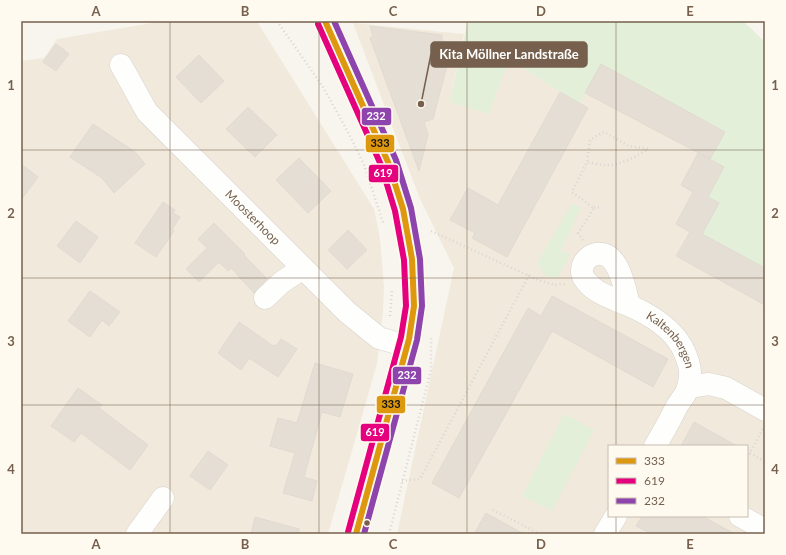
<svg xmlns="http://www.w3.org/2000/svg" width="786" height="555" font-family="Lato,sans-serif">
  <rect width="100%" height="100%" fill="#f8f5ee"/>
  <g fill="#f1e9dc" fill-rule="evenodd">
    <polygon points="164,21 255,21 258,23 374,209 380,238 384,287 383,311 377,364 328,534 21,534 21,61 44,58 57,39"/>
    <path d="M 353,23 L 464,34 L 449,102 L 509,59 L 560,92 L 580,103 L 595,38 L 765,132 L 765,534 L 397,534 L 454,268 L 420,199 ZM 609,446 L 747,446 L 747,516 L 609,516 Z"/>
  </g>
  <g fill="#e3efd9">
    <polygon points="468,21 743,21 765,42 765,268 701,234 707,224 719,203 706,196 713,188 724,167 708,159 713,150 601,64 580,103 560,92 509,59 489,114 449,102"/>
    <polygon points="572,203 581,208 561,251 570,254 558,277 547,277 537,263"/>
    <polygon points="564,414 594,430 552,511 522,496"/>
  </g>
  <g fill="#e5ded5" stroke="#e1dad0">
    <polygon points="370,26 442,35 442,41 453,43 433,119 424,122 428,135 419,171 370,38 373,36"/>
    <polygon points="56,44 69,54 56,71 43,62"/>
    <polygon points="199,55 224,81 201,103 176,77"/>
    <polygon points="601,64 725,132 710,159 585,93"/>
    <polygon points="560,92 588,108 507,257 472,238 475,233 450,220 468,188 498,205"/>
    <polygon points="248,107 277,135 255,157 226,129"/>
    <polygon points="93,124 135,152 145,164 114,193 102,178 70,157"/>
    <polygon points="698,153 724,167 708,197 719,203 702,234 765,268 765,305 676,256 690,232 676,224 693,192 681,185"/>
    <polygon points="299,158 331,191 308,213 276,180"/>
    <polygon points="21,164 38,177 21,200"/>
    <polygon points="163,202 175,210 173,213 180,217 172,229 174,231 156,257 135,243"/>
    <polygon points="76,221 98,237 80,263 57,246"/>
    <polygon points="214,223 245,254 244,255 267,279 254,293 231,268 228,271 219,262 199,282 186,269 207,248 198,239"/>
    <polygon points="348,230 367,250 347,269 328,250"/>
    <polygon points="90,291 120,312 109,326 102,320 90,337 68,321"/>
    <polygon points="552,296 668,359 653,387 552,331 459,498 432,483 528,308 541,316"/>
    <polygon points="239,322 272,345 276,346 281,339 297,349 278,377 249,358 241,370 218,353"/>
    <polygon points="315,363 353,374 340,417 322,412 304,477 317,481 312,501 283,493 295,453 270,446 278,418 297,423"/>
    <polygon points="78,388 102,405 99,408 148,445 130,470 81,433 74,442 51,426"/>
    <polygon points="694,422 737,446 681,446"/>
    <polygon points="208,451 228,465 210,490 190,476"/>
    <polygon points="486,513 524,534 474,534"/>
    <polygon points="642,516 702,516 735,534 652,534 636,526"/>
    <polygon points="255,517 299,529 299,534 251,534"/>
  </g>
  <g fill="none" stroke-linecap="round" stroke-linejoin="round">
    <g stroke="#d7d2cc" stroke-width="23">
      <g id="minor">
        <polyline points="326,21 388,162 403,209 412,259 414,306 409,339 356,534"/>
        <path id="s1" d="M 121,65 L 147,112 L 347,312 L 379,338 L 407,346"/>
        <polyline points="265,298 282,282 303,268"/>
        <path id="s2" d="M 629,305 C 625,289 619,251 597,254 C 584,256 577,271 586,281 C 596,294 614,299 628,305 C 649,314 671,327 682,347 C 686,355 690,364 690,373 C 690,377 689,384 688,388 C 686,394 681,400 677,406 C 670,420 663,433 655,446"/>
        <polyline points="688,387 709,384 726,388 765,410"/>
        <polyline points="740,516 765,530"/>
        <polyline points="137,534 163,498"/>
        <polyline points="605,534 616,516"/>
      </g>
    </g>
    <g stroke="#dad5d0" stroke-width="2.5" stroke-dasharray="1 3" stroke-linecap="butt">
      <polyline points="277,21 323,87 350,136 364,165 384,225"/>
      <polyline points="594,208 599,207"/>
      <polyline points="431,231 538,280 555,285 565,284"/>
      <path d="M 583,240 L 578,233 L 594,208 L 572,192 L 587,162 L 590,140 L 604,132 L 629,146 L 648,149 C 637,156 620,166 606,165 C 600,165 593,163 587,162"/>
      <polyline points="390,316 392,291"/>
      <polyline points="750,453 765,462"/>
      <polyline points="747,458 763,429"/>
      <polyline points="402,481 420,479 529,275"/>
      <polyline points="493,510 540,534"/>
      <polyline points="389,534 431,370 431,338"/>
    </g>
    <use href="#minor" stroke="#fefefc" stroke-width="22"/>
    <g stroke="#fefaf0" stroke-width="9">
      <polyline id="bus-1" points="325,21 388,162 403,209 412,259 414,306 409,339 356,534"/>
    </g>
    <g stroke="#fefaf0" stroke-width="9">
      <polyline id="bus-2" points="318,24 381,165 395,211 404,260 406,306 401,337 348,532"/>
    </g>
    <g stroke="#fefaf0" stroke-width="9">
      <polyline id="bus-3" points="334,21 396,160 411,208 420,259 422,306 417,340 364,534"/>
    </g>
    <use href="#bus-1" stroke="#dd980f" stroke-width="6"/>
    <use href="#bus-2" stroke="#e5007d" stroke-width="6"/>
    <use href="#bus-3" stroke="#8e44ad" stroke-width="6"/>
  </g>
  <path fill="none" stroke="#76604d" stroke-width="1" stroke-opacity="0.55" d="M 170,21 L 170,534M 319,21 L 319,534M 467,21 L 467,534M 616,21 L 616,446M 21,150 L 765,150M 21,278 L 765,278M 21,405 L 765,405M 616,516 L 616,534"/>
  <circle fill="#76604d" stroke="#fefaf0" stroke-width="1.5" cx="367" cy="523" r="3.5"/>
  <g text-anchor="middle" stroke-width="3" stroke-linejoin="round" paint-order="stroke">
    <g font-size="12" fill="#76604d" stroke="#fefaf0">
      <text dy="4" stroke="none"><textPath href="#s1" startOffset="203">Moosterhoop</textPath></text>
      <text dy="4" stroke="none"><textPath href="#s2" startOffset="207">Kaltenbergen</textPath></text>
    </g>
  </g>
  <path fill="none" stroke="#76604d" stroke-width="1.5" d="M421 104L431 54"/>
  <circle fill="#76604d" stroke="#fefaf0" stroke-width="1.5" cx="421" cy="104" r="4"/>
  <rect fill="#76604d" stroke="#76604d" stroke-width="1.5" x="431" y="42" width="156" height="25" rx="4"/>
  <g font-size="13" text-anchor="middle" font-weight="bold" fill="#fff">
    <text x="509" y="59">Kita Möllner Landstraße</text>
  </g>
  <g stroke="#fefaf0" stroke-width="1.5">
    <rect x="361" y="107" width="31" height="19" rx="4" fill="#8e44ad"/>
    <rect x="365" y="134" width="30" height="19" rx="4" fill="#dd980f"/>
    <rect x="368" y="164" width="31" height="19" rx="4" fill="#e5007d"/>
    <rect x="392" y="366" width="30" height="19" rx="4" fill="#8e44ad"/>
    <rect x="376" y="395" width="30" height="19" rx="4" fill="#dd980f"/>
    <rect x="360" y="423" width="30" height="19" rx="4" fill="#e5007d"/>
  </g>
  <g font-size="11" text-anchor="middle" font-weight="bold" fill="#fff">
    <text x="376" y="120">232</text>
    <text x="383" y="177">619</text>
    <text x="407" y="379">232</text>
    <text x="375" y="436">619</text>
  </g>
  <g font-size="11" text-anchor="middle" font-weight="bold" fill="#111">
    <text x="380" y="147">333</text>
    <text x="391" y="408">333</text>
  </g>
  <rect width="786" height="555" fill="none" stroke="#fefaf0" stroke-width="44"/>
  <rect x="608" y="445" width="140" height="72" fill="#fefaf0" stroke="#c8bcaf"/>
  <rect x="616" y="458" width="20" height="6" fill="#dd980f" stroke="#c8bcaf"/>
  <text x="644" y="465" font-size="12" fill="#76604d">333</text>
  <rect x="616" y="478" width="20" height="6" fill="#e5007d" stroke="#c8bcaf"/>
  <text x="644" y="485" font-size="12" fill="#76604d">619</text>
  <rect x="616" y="498" width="20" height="6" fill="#8e44ad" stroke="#c8bcaf"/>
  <text x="644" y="505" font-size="12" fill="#76604d">232</text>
  <rect x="22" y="22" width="742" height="511" fill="none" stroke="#76604d" stroke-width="1.5"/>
  <g font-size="13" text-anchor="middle" font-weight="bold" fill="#76604d">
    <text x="96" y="16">A</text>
    <text x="245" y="16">B</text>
    <text x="393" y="16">C</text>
    <text x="541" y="16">D</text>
    <text x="690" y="16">E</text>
    <text x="11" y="90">1</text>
    <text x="775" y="90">1</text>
    <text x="11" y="218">2</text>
    <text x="775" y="218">2</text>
    <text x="11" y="346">3</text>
    <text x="775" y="346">3</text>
    <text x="11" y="474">4</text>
    <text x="775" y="474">4</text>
    <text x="96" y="549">A</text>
    <text x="245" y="549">B</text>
    <text x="393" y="549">C</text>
    <text x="541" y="549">D</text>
    <text x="690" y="549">E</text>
  </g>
</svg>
